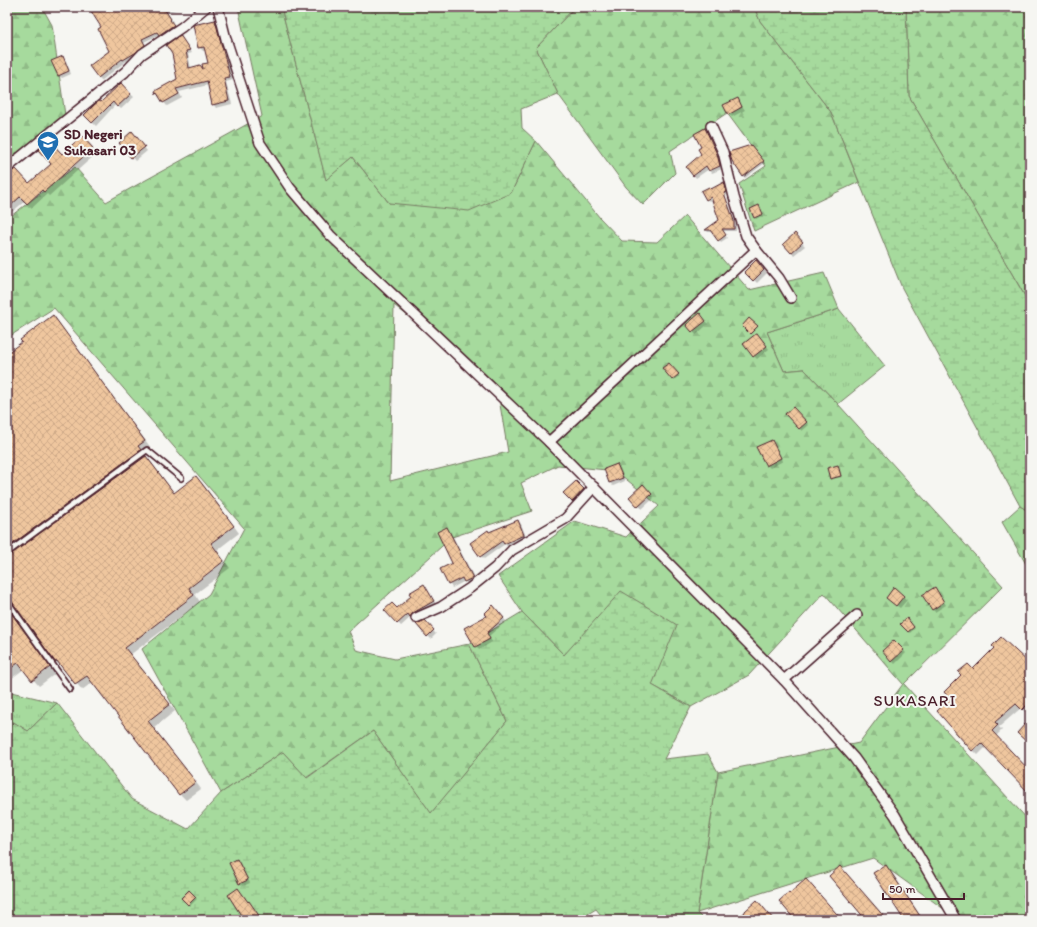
<svg xmlns="http://www.w3.org/2000/svg" width="1037" height="927" font-family="Itim,sans-serif">
  <defs>
    <pattern id="grass-tufts" width="24" height="20" patternUnits="userSpaceOnUse"><rect width="24" height="20" fill="#a6da9d"/><path d="M3 7l-1-3M5 7V3M7 7l1-3M15 17l-1-3M17 17v-4M19 17l1-3" fill="none" stroke="#90bb87"/></pattern>
    <pattern id="forest-firs" width="22" height="20" patternUnits="userSpaceOnUse"><rect width="22" height="20" fill="#a6da9d"/><path d="M5 1l3.5 6h-7zM16 11l3.5 6h-7z" fill="#90bb87"/></pattern>
    <pattern id="wetland-marsh" width="20" height="14" patternUnits="userSpaceOnUse"><rect width="20" height="14" fill="#a6da9d"/><path d="M1 5h8M5 5V1M11 12h8M15 12V8" fill="none" stroke="#90bb87"/></pattern>
    <pattern id="building-cross-hatch" width="8" height="8" patternUnits="userSpaceOnUse"><rect width="8" height="8" fill="#efc69e"/><path d="M0 0l8 8M0 8l8-8" fill="none" stroke="#ceaa88"/></pattern>
  </defs>
  <rect width="100%" height="100%" fill="#f6f6f2"/>
  <filter id="ink" filterUnits="userSpaceOnUse"><feTurbulence type="fractalNoise" baseFrequency=".025" numOctaves="2"/><feDisplacementMap in="SourceGraphic" scale="8" xChannelSelector="R" yChannelSelector="G"/><feConvolveMatrix kernelMatrix="1 2 1 2 8 2 1 2 1" color-interpolation-filters="sRGB"/></filter>
  <g filter="url(#ink)">
    <g fill="url(#grass-tufts)" stroke="#787c64">
      <polygon points="839,309 885,366 838,404 804,369 784,371 767,332"/>
      <polygon points="7,691 57,703 28,731 7,718"/>
    </g>
    <g fill="url(#forest-firs)" stroke="#787c64" fill-rule="evenodd">
      <polygon points="7,7 42,7 52,25 65,115 7,168"/>
      <path d="M 238,7 L 281,7 L 326,179 L 353,157 L 389,203 L 511,193 L 536,141 L 600,218 L 622,241 L 657,242 L 685,216 L 749,290 L 824,273 L 839,309 L 767,332 L 784,371 L 804,369 L 838,404 L 1003,586 L 904,684 L 1030,822 L 1030,888 L 1023,896 L 1030,903 L 1030,920 L 959,920 L 873,858 L 697,913 L 718,772 L 859,743 L 903,684 L 824,593 L 749,675 L 691,707 L 652,685 L 564,655 L 522,612 L 498,576 L 575,521 L 626,537 L 659,506 L 616,471 L 558,465 L 521,483 L 532,511 L 452,537 L 348,631 L 356,650 L 395,659 L 469,644 L 507,721 L 431,814 L 373,731 L 306,778 L 283,752 L 221,793 L 142,649 L 209,594 L 244,528 L 54,308 L 7,338 L 7,219 L 75,167 L 106,202 L 262,116 ZM 394,305 L 497,387 L 508,452 L 390,481 Z"/>
      <polygon points="575,7 754,7 760,21 831,112 859,182 754,231 739,184 766,166 727,113 670,151 675,173 643,205 626,187 558,94 536,48"/>
      <polygon points="906,7 1030,7 1030,305 909,96"/>
      <polygon points="1020,506 1030,512 1030,568 1026,564 1002,522"/>
    </g>
    <g fill="url(#wetland-marsh)" stroke="#787c64">
      <polygon points="281,7 575,7 536,48 558,94 521,109 522,128 536,141 511,193 469,211 389,203 353,157 326,180"/>
      <polygon points="754,7 906,7 909,96 1030,305 1030,512 1020,506 902,288 831,112 760,21"/>
      <polygon points="621,591 677,625 652,685 691,707 664,759 708,754 718,772 697,913 704,920 605,920 596,909 578,920 7,920 7,718 28,731 57,703 132,799 188,829 221,793 283,752 307,778 373,731 431,813 507,721 469,644 522,612 564,655"/>
    </g>
    <g fill="#0003">
      <polygon points="91,7 188,7 167,12 173,22 172,23 176,29 163,37 160,34 144,42 147,48 127,62 126,61 101,81 91,67 111,51 103,28"/>
      <polygon points="215,21 218,24 233,80 226,82 232,104 216,108 213,104 208,85 179,92 182,98 167,106 156,93 178,79 180,37 192,53 188,54 191,68 200,66 204,70 209,64 206,50 203,51 199,47"/>
      <polygon points="63,58 66,61 71,74 62,78 58,75"/>
      <polygon points="121,85 134,97 121,109 116,104 96,126 85,115 101,104"/>
      <polygon points="737,99 745,110 732,117 729,114"/>
      <polygon points="705,129 708,132 720,158 722,169 712,173 709,169 696,178 694,175 703,155"/>
      <polygon points="135,136 147,151 135,161 120,143"/>
      <polygon points="87,142 97,153 49,196 47,194 32,208 25,201 12,212 7,207 7,175 29,184 62,155"/>
      <polygon points="752,147 765,163 745,178 743,176"/>
      <polygon points="724,184 726,186 728,194 725,196 736,224 736,231 722,231 727,238 721,242 713,232 708,232 706,230 720,220 713,199 709,201 707,199 711,190"/>
      <polygon points="760,207 763,215 756,219 755,217"/>
      <polygon points="794,235 805,246 794,255 784,244"/>
      <polygon points="756,262 767,273 757,283 746,272"/>
      <polygon points="53,317 59,323 151,448 144,453 147,457 146,457 152,463 175,494 196,478 203,484 239,533 217,550 230,568 195,594 200,602 130,655 175,711 154,728 201,789 186,800 180,794 93,682 82,690 63,667 63,668 56,662 15,604 13,603 9,606 10,611 55,674 39,686 24,669 7,682 7,355"/>
      <polygon points="702,318 708,324 696,335 687,325"/>
      <polygon points="750,319 758,327 751,334 743,326"/>
      <polygon points="760,338 769,349 757,359 754,356"/>
      <polygon points="669,364 679,376 674,380 664,369"/>
      <polygon points="796,411 809,425 802,431 799,428"/>
      <polygon points="771,441 774,444 783,461 770,468 767,465"/>
      <polygon points="617,465 620,468 625,481 613,486 610,483 605,470"/>
      <polygon points="838,466 842,477 832,479 831,478"/>
      <polygon points="576,482 586,493 576,504 565,493"/>
      <polygon points="643,486 654,498 642,509 631,497"/>
      <polygon points="518,521 521,524 527,539 508,547 505,544 484,559 481,556 490,533"/>
      <polygon points="447,528 450,531 476,581 468,585 465,581 452,588 441,570 453,563"/>
      <polygon points="424,585 436,604 416,615 413,619 411,617 401,626 386,610 397,609"/>
      <polygon points="894,589 907,600 900,608 890,601"/>
      <polygon points="938,592 946,605 935,612 932,609"/>
      <polygon points="496,610 506,621 489,636 492,642 479,650 466,628"/>
      <polygon points="907,620 915,628 910,633 902,624"/>
      <polygon points="428,625 436,634 431,639 428,636"/>
      <polygon points="894,641 906,653 895,664 883,651"/>
      <polygon points="1030,666 1030,711 1027,714 1021,708 999,727 1002,730 996,736 1030,772 1030,793 986,747 978,755 973,750 952,699 973,671"/>
      <polygon points="237,860 240,863 250,883 243,886 240,883"/>
      <polygon points="886,866 891,871 923,920 906,920"/>
      <polygon points="189,891 197,899 190,906 182,898"/>
    </g>
    <g fill="url(#building-cross-hatch)" stroke="#4a1f2b">
      <polygon points="91,7 163,7 171,19 170,20 174,25 159,35 157,32 142,39 145,45 135,53 123,60 122,59 98,78 89,66 109,51 98,29 101,27 92,13"/>
      <polygon points="215,20 230,77 224,78 229,101 212,105 207,81 176,89 179,94 163,103 157,93 156,94 155,91 177,79 172,54 166,45 180,35 190,50 186,51 189,68 200,65 203,69 202,64 208,63 204,47 198,48 193,25"/>
      <polygon points="63,56 69,71 58,76 51,61"/>
      <polygon points="121,83 131,94 117,107 113,102 92,123 84,115 95,104 99,101 101,102"/>
      <polygon points="738,98 742,107 728,115 723,105"/>
      <polygon points="705,128 717,154 720,166 709,171 706,166 693,176 686,167 701,154 698,149 701,147 694,134"/>
      <polygon points="132,131 145,147 131,158 119,143"/>
      <polygon points="82,136 93,148 44,192 42,190 27,204 20,197 7,209 7,174 16,169 29,183 51,164 38,150 50,141 62,154"/>
      <polygon points="751,145 764,161 743,177 732,161 729,152"/>
      <polygon points="724,182 727,192 724,193 734,221 734,229 722,229 726,235 718,241 710,230 705,230 719,220 711,197 706,200 701,191 709,187 711,189"/>
      <polygon points="759,205 763,214 754,218 750,209"/>
      <polygon points="795,233 803,242 791,253 783,244"/>
      <polygon points="756,260 764,270 753,281 744,272"/>
      <polygon points="700,313 706,321 692,332 686,325"/>
      <polygon points="53,315 145,441 138,446 141,450 7,548 7,353 22,342 20,340"/>
      <polygon points="749,318 758,326 750,334 742,326"/>
      <polygon points="757,333 767,346 753,357 743,344"/>
      <polygon points="669,363 679,374 672,380 662,368"/>
      <polygon points="793,407 807,422 799,429 785,414"/>
      <polygon points="772,440 781,458 766,466 756,447"/>
      <polygon points="146,456 174,493 196,476 234,526 211,543 224,561 189,588 194,595 125,648 170,704 148,721 196,782 179,795 87,676 75,684 57,661 55,662 10,599 7,597 7,557"/>
      <polygon points="617,464 623,478 609,483 604,469"/>
      <polygon points="838,465 841,476 830,479 827,468"/>
      <polygon points="576,481 584,489 572,502 563,493"/>
      <polygon points="643,484 652,494 638,507 629,497"/>
      <polygon points="518,520 524,535 504,544 502,541 480,557 470,543 488,530 489,532"/>
      <polygon points="447,527 473,578 464,582 462,578 448,585 440,569 452,563 437,532"/>
      <polygon points="424,584 434,601 413,613 410,617 408,614 397,624 384,610 392,603 397,608 411,596 409,593"/>
      <polygon points="894,587 904,596 896,606 886,598"/>
      <polygon points="935,587 944,602 932,610 922,595"/>
      <polygon points="493,605 504,618 487,633 490,639 475,647 464,628 486,616 484,614"/>
      <polygon points="7,607 50,667 32,681 18,663 7,671"/>
      <polygon points="907,618 914,627 908,632 900,624"/>
      <polygon points="425,620 434,630 427,637 416,624"/>
      <polygon points="1001,637 1030,664 1030,702 1022,710 1016,704 995,722 998,725 992,731 1030,771 1030,794 981,743 972,751 937,711 950,699 944,692 961,675 958,672 968,664 973,669 994,648 992,646"/>
      <polygon points="894,640 904,650 891,662 882,651"/>
      <polygon points="1025,724 1030,729 1030,745 1017,733"/>
      <polygon points="237,859 248,880 239,884 229,863"/>
      <polygon points="886,865 920,916 914,920 904,920 873,873"/>
      <polygon points="840,866 887,920 866,920 829,876"/>
      <polygon points="806,879 836,913 841,920 795,920 779,901 789,892 790,893"/>
      <polygon points="238,888 248,902 249,901 262,920 244,920 228,895"/>
      <polygon points="189,890 196,897 188,905 181,898"/>
      <polygon points="757,900 774,920 736,920 745,912 745,911"/>
    </g>
    <g fill="none" stroke-linecap="round" stroke-linejoin="round">
      <g stroke="#4a1f2b" stroke-width="8">
        <g id="service">
          <polyline points="7,553 147,450 181,478"/>
          <polyline points="7,601 70,689"/>
        </g>
      </g>
      <g stroke="#4a1f2b" stroke-width="12">
        <g id="minor">
          <polyline points="218,7 226,39 260,143 290,188 330,235 549,442 784,680 854,758 895,815 956,920"/>
          <polyline points="7,168 125,72 142,54 182,27 206,7"/>
          <polyline points="756,250 779,278 791,298"/>
          <polyline points="549,442 756,250 746,236 734,197 723,152 711,126"/>
          <polyline points="416,618 441,607 470,588 495,568 512,550 565,519 594,487"/>
          <polyline points="784,680 857,615"/>
        </g>
      </g>
      <use href="#service" stroke="#f6f6f2" stroke-width="4.5"/>
      <use href="#minor" stroke="#f6f6f2" stroke-width="9"/>
    </g>
  </g>
  <defs>
    <g id="school-pin" transform="scale(1.15)"><path d="M0 17L-7.5 6A9.5 9.5 0 1 1 7.5 6Z" fill="#1f6fb2" stroke="#f6f6f2"/><path d="M0-5L7-2L0 1L-7-2ZM-4 1L0 2.5L4 1V4Q0 6-4 4Z" fill="#fff"/></g>
  </defs>
  <g fill-rule="evenodd">
    <use href="#school-pin" x="48" y="142"/>
  </g>
  <g text-anchor="middle" stroke-width="4" stroke-linejoin="round" paint-order="stroke">
    <g font-size="14" font-weight="bold" fill="#4a1f2b" stroke="#f6f6f2" text-anchor="start">
      <text x="64" y="139">SD Negeri<tspan x="64" dy="16">Sukasari 03</tspan></text>
    </g>
    <g font-size="16" letter-spacing="1" fill="#4a1f2b" stroke="#f6f6f2">
      <text x="915" y="706">SUKASARI</text>
    </g>
  </g>
  <rect width="1037" height="927" fill="none" stroke="#f6f6f2" stroke-width="24"/>
  <rect x="12" y="12" width="1013" height="903" fill="none" stroke="#4a1f2b" stroke-width="1.5" filter="url(#ink)"/>
  <path d="M883 893v6h81v-6" fill="none" stroke="#4a1f2b" stroke-width="2"/>
  <text x="889" y="893" font-size="12" fill="#4a1f2b" stroke="#f6f6f2" stroke-width="3" paint-order="stroke">50 m</text>
</svg>
